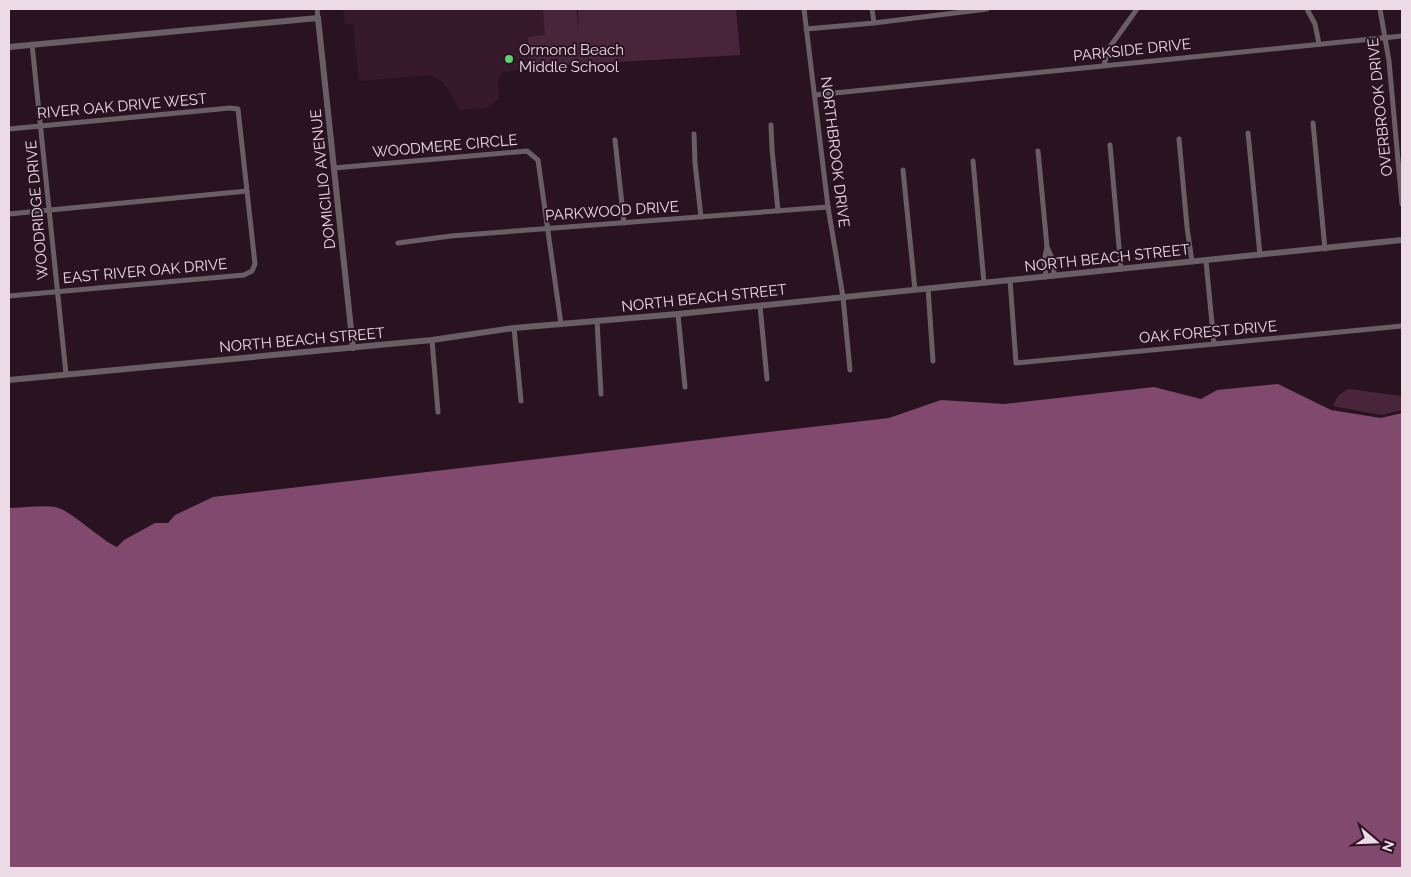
<svg xmlns="http://www.w3.org/2000/svg" width="1411" height="877" font-family="Raleway,sans-serif">
  <rect width="100%" height="100%" fill="#2a1321"/>
  <polygon fill="#36192b" points="343,9 736,9 740,55 581,64 530,68 502,73 498,82 499,99 487,108 460,110 443,82 430,75 359,81 353,24 345,24"/>
  <g fill="#49253c">
    <polygon points="543,9 576,9 579,34 578,9 736,9 740,55 581,64 530,68 528,37 545,35"/>
    <polygon points="1348,389 1402,396 1402,410 1381,415 1333,406 1338,396"/>
  </g>
  <path fill="#81496d" d="M 1278,384 L 1331,410 L 1381,418 L 1402,413 L 1402,868 L 9,868 L 9,508 C 24,508 41,505 55,507 C 71,510 99,539 117,547 L 124,540 L 155,523 L 168,523 L 175,515 L 213,497 L 889,418 L 941,400 L 1004,404 L 1154,387 L 1201,399 L 1217,390 Z"/>
  <g fill="none" stroke-linecap="round" stroke-linejoin="round">
    <g stroke="#6a5e65" stroke-width="5">
      <polyline points="317,9 318,18"/>
      <polyline points="804,9 828,207 843,297 850,370"/>
      <polyline points="872,9 874,23"/>
      <polyline points="1307,9 1315,24 1319,44"/>
      <polyline points="1380,9 1389,61 1402,204"/>
      <polyline points="806,29 874,23 987,9"/>
      <polyline points="32,44 66,374"/>
      <polyline points="1104,65 1109,48 1137,9"/>
      <polyline points="815,95 1402,36"/>
      <polyline points="1313,123 1325,249"/>
      <polyline points="771,125 772,149 778,211"/>
      <polyline points="9,129 230,108 238,109 255,264 252,271 244,275 9,296"/>
      <polyline points="1248,133 1260,255"/>
      <polyline points="694,134 695,163 701,217"/>
      <polyline points="1179,139 1187,227 1192,262"/>
      <polyline points="615,140 624,223"/>
      <polyline points="1110,145 1121,269"/>
      <polyline points="1038,151 1047,247"/>
      <polyline points="973,161 984,283"/>
      <polyline points="334,168 527,151 538,160 561,324"/>
      <polyline points="903,170 915,290"/>
      <polyline points="9,214 247,191"/>
      <polyline points="398,243 451,236 828,207"/>
      <polyline points="1206,261 1214,344"/>
      <polyline points="1046,277 1044,261 1047,247 1053,260 1054,276"/>
      <polyline points="1010,280 1016,363 1402,326"/>
      <polyline points="928,288 933,361"/>
      <polyline points="760,306 767,379"/>
      <polyline points="678,314 685,387"/>
      <polyline points="597,321 601,394"/>
      <polyline points="514,328 521,401"/>
      <polyline points="432,340 438,412"/>
    </g>
    <g stroke="#6a5e65" stroke-width="6">
      <polyline points="9,47 318,18 353,348"/>
      <polyline points="9,380 432,340 514,328 678,314 1402,240"/>
    </g>
  </g>
  <circle fill="#59d56f" stroke="#2a1321" stroke-width="2" cx="509" cy="59" r="5"/>
  <g text-anchor="middle" stroke-width="4" stroke-linejoin="round" paint-order="stroke">
    <g font-size="15" fill="#ecdbe4" stroke="#2a1321" text-anchor="start">
      <text x="519" y="55">Ormond Beach<tspan x="519" dy="17">Middle School</tspan></text>
    </g>
    <g font-size="15" fill="#ecdbe4" stroke="#2a1321">
      <text transform="translate(1132 50) rotate(-6)" y="5">PARKSIDE DRIVE</text>
      <text transform="translate(122 106) rotate(-5)" y="5">RIVER OAK DRIVE WEST</text>
      <text transform="translate(1380 107) rotate(-96)" y="5">OVERBROOK DRIVE</text>
      <text transform="translate(445 146) rotate(-5)" y="5">WOODMERE CIRCLE</text>
      <text transform="translate(835 152) rotate(83)" y="5">NORTHBROOK DRIVE</text>
      <text transform="translate(323 179) rotate(-96)" y="5">DOMICILIO AVENUE</text>
      <text transform="translate(37 210) rotate(-95)" y="5">WOODRIDGE DRIVE</text>
      <text transform="translate(612 211) rotate(-4)" y="5">PARKWOOD DRIVE</text>
      <text transform="translate(1107 258) rotate(-6)" y="5">NORTH BEACH STREET</text>
      <text transform="translate(145 271) rotate(-5)" y="5">EAST RIVER OAK DRIVE</text>
      <text transform="translate(704 298) rotate(-6)" y="5">NORTH BEACH STREET</text>
      <text transform="translate(1208 332) rotate(-5)" y="5">OAK FOREST DRIVE</text>
      <text transform="translate(302 340) rotate(-5)" y="5">NORTH BEACH STREET</text>
    </g>
  </g>
  <rect width="1411" height="877" fill="none" stroke="#ecdbe4" stroke-width="20"/>
  <g transform="translate(1376 842) rotate(109)" stroke="#2a1321" stroke-width="4" paint-order="stroke">
  <path d="M0-4L9 19L0 12L-9 19Z" fill="#ecdbe4"/>
  <text y="-8" font-size="14" font-weight="bold" text-anchor="middle" fill="#ecdbe4">N</text>
  </g>
</svg>
